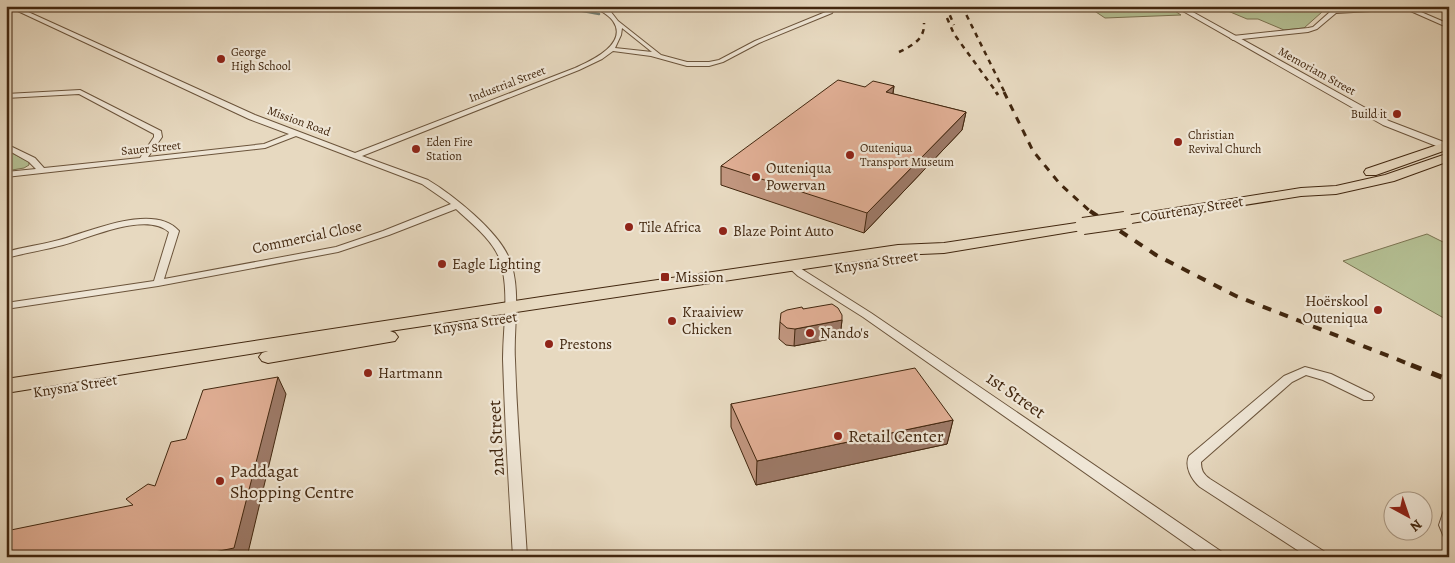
<svg xmlns="http://www.w3.org/2000/svg" width="1455" height="563" font-family="Alegreya,serif">
  <rect width="100%" height="100%" fill="#e7d9c0"/>
  <filter id="stains"><feTurbulence type="fractalNoise" baseFrequency=".004" numOctaves="4"/><feColorMatrix values="0 0 0 0 .2 0 0 0 0 .09 0 0 0 0 .02 0 0 0 .5 -.17"/></filter>
  <radialGradient id="worn" r=".72"><stop offset=".6" stop-color="#630" stop-opacity="0"/><stop offset="1" stop-color="#630" stop-opacity=".3"/></radialGradient>
  <g fill="#b4bf93" stroke="#7b7351">
    <polygon points="1087,6 1167,6 1181,15 1105,18"/>
    <polygon points="1216,6 1314,6 1322,12 1304,28 1284,30 1258,19 1247,19"/>
    <polygon points="6,150 29,162 29,165 24,168 6,171"/>
    <polygon points="1427,234 1449,245 1449,321 1343,261"/>
  </g>
  <g fill="none" stroke-linecap="round" stroke-linejoin="round">
    <polyline stroke="#757f73" stroke-width="2.5" points="556,6 599,14"/>
    <g stroke="#6b543b" stroke-width="2">
      <g id="minor">
        <path d="M 7,6 L 15,6 L 255,115 L 355,153 L 575,68 C 590,61 629,44 613,21 C 608,14 600,11 593,6 L 601,6 L 611,12 L 618,21 L 661,55 L 687,62 L 709,62 L 719,60 L 755,41 L 828,11 L 830,6 L 836,6 L 832,13 L 759,43 L 723,62 L 709,66 L 687,66 L 651,56 L 613,51 L 602,59 L 579,70 L 362,156 L 428,180 C 453,195 498,231 509,258 C 522,289 513,328 515,360 C 517,426 523,491 527,557 L 513,557 C 509,491 505,425 503,359 C 503,327 510,291 500,260 C 493,240 471,223 456,209 L 389,235 L 338,252 L 158,286 L 6,309 L 6,303 L 154,281 L 169,232 C 146,211 89,238 63,245 C 44,250 25,253 6,258 L 6,252 C 23,247 41,245 59,240 C 89,232 154,202 179,231 L 164,279 L 336,247 L 383,231 L 451,204 L 422,184 L 296,136 L 265,148 L 6,177 L 6,172 L 36,169 L 29,162 L 6,149 L 6,144 L 35,158 L 44,168 L 140,158 L 154,137 L 154,134 L 79,94 L 6,98 L 6,94 L 80,90 L 161,131 L 162,137 L 148,157 L 264,144 L 289,134 L 249,119 ZM 622,28 L 652,52 L 615,48 L 621,35 Z"/>
        <polygon points="1319,6 1328,6 1336,9 1444,6 1414,9 1449,24 1449,28 1406,9 1336,13 1317,29 1308,32 1233,40 1230,38 1233,36 1308,28 1313,27 1331,11"/>
        <polygon points="792,263 871,313 1222,552 1224,557 1205,557 863,317 798,276 787,266"/>
        <path d="M 1305,367 L 1331,374 L 1372,394 L 1374,397 L 1372,400 L 1364,400 L 1323,380 L 1306,375 L 1292,382 L 1201,462 C 1201,470 1203,474 1210,479 L 1325,552 L 1327,557 L 1308,557 L 1200,487 C 1192,480 1184,467 1189,456 L 1284,376 Z"/>
        <polygon points="1449,508 1449,539 1444,537 1439,525 1444,510"/>
      </g>
    </g>
    <g stroke="#6b543b" stroke-width="2">
      <polygon id="tertiary" points="1174,6 1182,6 1389,121 1449,144 1449,151 1383,125"/>
    </g>
    <g stroke="#42270f" stroke-width="2">
      <g id="trunk">
        <polygon points="1449,141 1449,149 1376,175 1366,175 1364,172 1366,169"/>
        <polygon points="1449,153 1449,161 1394,181 1336,194 1301,196 1125,224 1120,223 1118,220 1120,217 1125,216 1301,188 1336,186 1385,175"/>
        <polygon points="1083,222 1088,223 1090,226 1088,229 944,253 898,255 390,331 395,333 398,337 395,341 268,363 262,361 259,357 262,353 268,351 6,393 6,379 541,297 898,245 944,243"/>
      </g>
    </g>
    <use href="#minor" fill="#efe6d6" fill-rule="evenodd"/>
    <use href="#tertiary" fill="#efe6d6" fill-rule="evenodd"/>
    <use href="#trunk" fill="#e7d9c0" fill-rule="evenodd"/>
    <g stroke="#42270f" stroke-width="2.5" stroke-dasharray="5 5" stroke-linecap="butt">
      <polyline points="946,6 954,25"/>
      <polyline points="962,6 1005,93"/>
      <polyline points="947,18 954,34 997,93"/>
      <path d="M 899,52 C 912,46 925,39 924,23"/>
    </g>
    <g stroke="#42270f" stroke-width="3" stroke-dasharray="7 7" stroke-linecap="butt">
      <polyline points="996,92 998,95"/>
      <polyline points="1004,92 1033,151 1060,184 1092,213"/>
    </g>
    <polyline stroke="#42270f" stroke-width="4" stroke-dasharray="9 9" stroke-linecap="butt" points="1090,211 1156,255 1236,296 1414,366"/>
    <polyline stroke="#42270f" stroke-width="5" stroke-dasharray="11 11" stroke-linecap="butt" points="1411,365 1449,380"/>
    <g stroke="#42270f" stroke-width="18" stroke-linecap="butt">
      <polyline id="trunk-bridge" points="1083,226 1125,220"/>
    </g>
    <use href="#trunk-bridge" stroke="#e7d9c0" stroke-width="16"/>
  </g>
  <g fill="#c1967f" stroke="#42270f">
    <polygon points="894,86 893,94 966,112 962,130 864,233 721,185 721,166 865,87"/>
    <polygon points="803,309 842,320 840,337 794,346 786,345 779,339 780,322"/>
    <polygon points="731,404 953,420 947,444 756,485 731,427"/>
  </g>
  <g fill="#9d7a68" stroke="#42270f">
    <polygon points="894,86 891,104 886,92"/>
    <polygon points="966,112 962,130 864,233 867,213"/>
    <polygon points="842,320 840,337 794,346 795,329"/>
    <polygon points="278,377 286,394 247,557 190,557"/>
    <polygon points="953,420 947,444 756,485 757,461"/>
  </g>
  <g fill="#e0ae94" stroke="#42270f">
    <polygon points="838,80 865,87 873,81 894,86 886,92 966,112 867,213 721,166"/>
    <polygon points="832,304 838,308 842,315 842,320 795,329 787,328 780,322 781,313 787,310 802,307 803,309"/>
    <polygon points="915,368 953,420 757,461 731,404"/>
    <polygon points="278,377 234,548 190,557 6,557 6,531 133,505 126,499 148,484 155,486 171,442 186,439 203,390"/>
  </g>
  <g fill="#8f2418" stroke="#efe6d6" stroke-width="2">
    <circle cx="221" cy="59" r="5"/>
    <circle cx="1397" cy="114" r="5"/>
    <circle cx="1178" cy="142" r="5"/>
    <circle cx="416" cy="149" r="5"/>
    <circle cx="850" cy="155" r="5"/>
    <circle cx="756" cy="177" r="5"/>
    <circle cx="629" cy="227" r="5"/>
    <circle cx="723" cy="231" r="5"/>
    <circle cx="442" cy="264" r="5"/>
    <rect x="660" y="272" width="10" height="10" rx="2.5"/>
    <circle cx="1378" cy="310" r="5"/>
    <circle cx="672" cy="321" r="5"/>
    <circle cx="810" cy="333" r="5"/>
    <circle cx="549" cy="344" r="5"/>
    <circle cx="368" cy="373" r="5"/>
    <circle cx="838" cy="436" r="5"/>
    <circle cx="220" cy="481" r="5"/>
  </g>
  <g text-anchor="middle" stroke-width="4.5" stroke-linejoin="round" paint-order="stroke">
    <g font-size="12" fill="#42270f" stroke="#efe6d6" text-anchor="start">
      <text x="231" y="56">George<tspan x="231" dy="14">High School</tspan></text>
      <text x="1387" y="118" text-anchor="end">Build it</text>
      <text x="1188" y="139">Christian<tspan x="1188" dy="14">Revival Church</tspan></text>
      <text x="426" y="146">Eden Fire<tspan x="426" dy="14">Station</tspan></text>
      <text x="860" y="152">Outeniqua<tspan x="860" dy="14">Transport Museum</tspan></text>
    </g>
    <g font-size="12" fill="#42270f" stroke="#efe6d6">
      <text transform="translate(1317 71) rotate(29)" y="4">Memoriam Street</text>
      <text transform="translate(507 84) rotate(-21)" y="4">Industrial Street</text>
      <text transform="translate(299 121) rotate(20)" y="4">Mission Road</text>
      <text transform="translate(151 148) rotate(-6)" y="4">Sauer Street</text>
    </g>
    <g font-size="15" fill="#42270f" stroke="#efe6d6" text-anchor="start">
      <text x="766" y="173">Outeniqua<tspan x="766" dy="17">Powervan</tspan></text>
      <text x="639" y="232">Tile Africa</text>
      <text x="733" y="236">Blaze Point Auto</text>
      <text x="452" y="269">Eagle Lighting</text>
      <text x="675" y="282">Mission</text>
      <text x="1368" y="306" text-anchor="end">Hoërskool<tspan x="1368" dy="17">Outeniqua</tspan></text>
      <text x="682" y="317">Kraaiview<tspan x="682" dy="17">Chicken</tspan></text>
      <text x="820" y="338">Nando's</text>
      <text x="559" y="349">Prestons</text>
      <text x="378" y="378">Hartmann</text>
    </g>
    <g font-size="15" fill="#42270f" stroke="#efe6d6">
      <text transform="translate(1192 209) rotate(-9)" y="5">Courtenay Street</text>
      <text transform="translate(307 237) rotate(-12)" y="5">Commercial Close</text>
      <text transform="translate(876 262) rotate(-9)" y="5">Knysna Street</text>
      <text transform="translate(475 323) rotate(-9)" y="5">Knysna Street</text>
      <text transform="translate(75 386) rotate(-9)" y="5">Knysna Street</text>
    </g>
    <g font-size="18" fill="#42270f" stroke="#efe6d6">
      <text transform="translate(1016 395) rotate(35)" y="6">1st Street</text>
      <text transform="translate(496 438) rotate(-93)" y="6">2nd Street</text>
    </g>
    <g font-size="18" fill="#42270f" stroke="#efe6d6" text-anchor="start">
      <text x="848" y="442">Retail Center</text>
      <text x="230" y="477">Paddagat<tspan x="230" dy="21">Shopping Centre</tspan></text>
    </g>
  </g>
  <rect width="1455" height="563" fill="none" stroke="#e7d9c0" stroke-width="25"/>
  <rect x="8" y="8" width="1440" height="548" fill="none" stroke="#42270f" stroke-width="2.5"/>
  <rect x="12" y="12" width="1430" height="538" fill="none" stroke="#42270f"/>
  <g transform="translate(1408 516) rotate(140)"><circle r="24" fill="#efe6d6" stroke="#aa9a86"/>
  <path d="M0-4L9 19L0 12L-9 19Z" fill="#8f2418"/>
  <text y="-8" font-size="14" font-weight="bold" text-anchor="middle" fill="#42270f">N</text>
  </g>
  <rect width="100%" height="100%" filter="url(#stains)"/>
  <rect width="100%" height="100%" fill="url(#worn)"/>
</svg>
